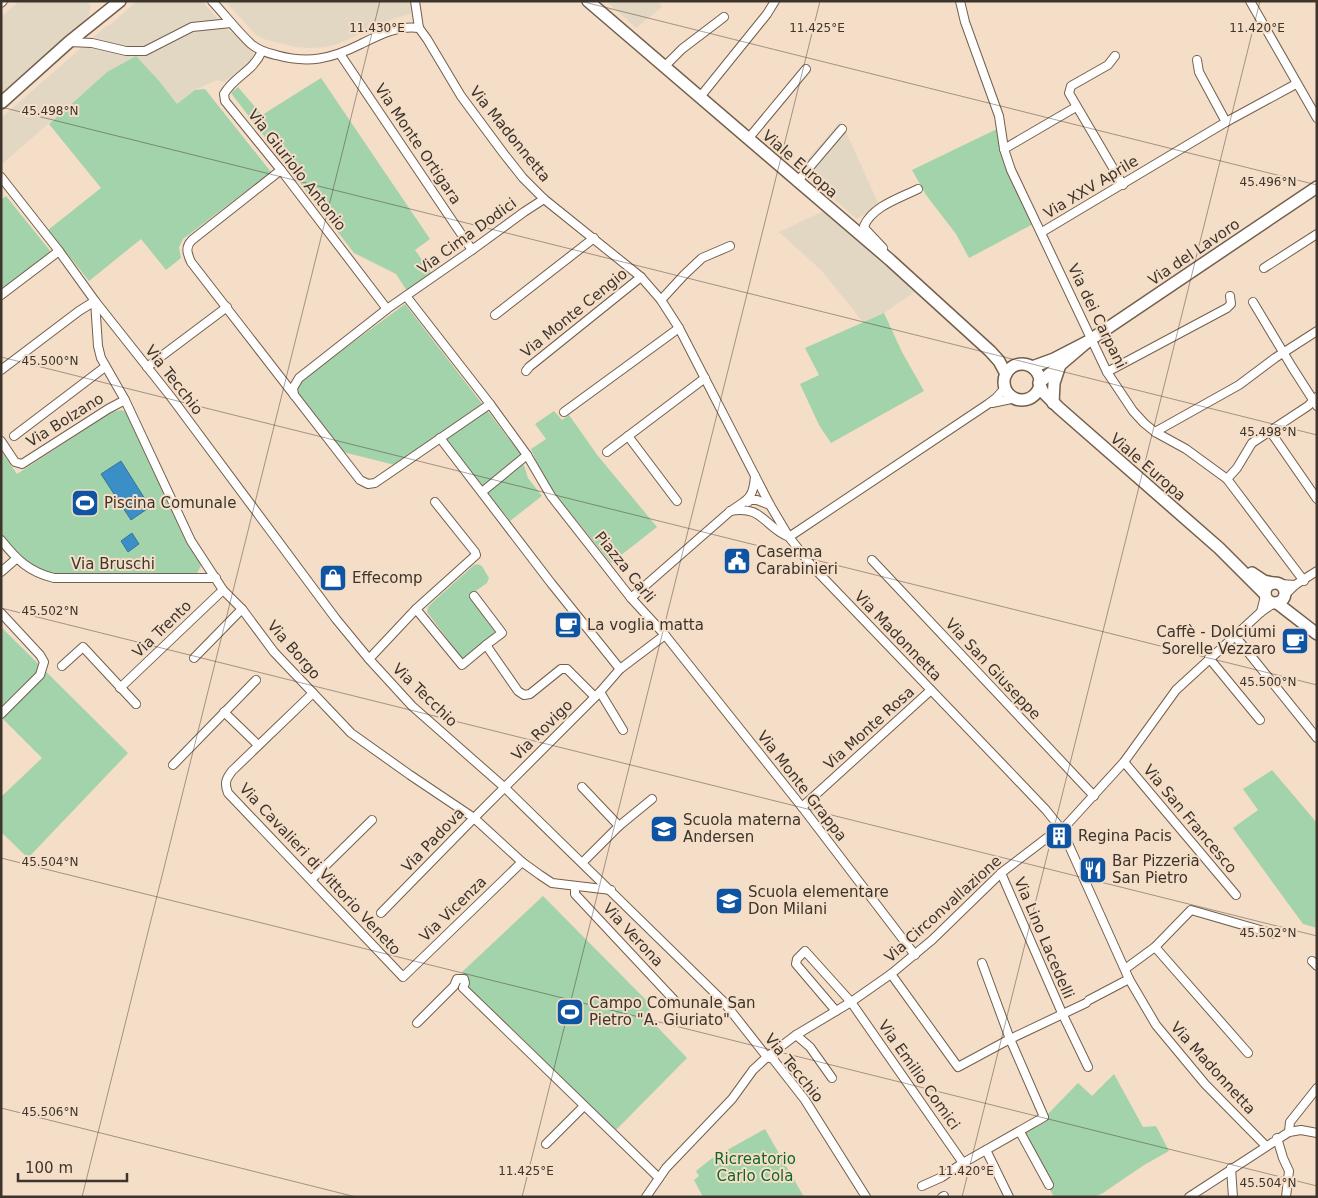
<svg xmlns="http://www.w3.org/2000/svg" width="1318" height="1198" font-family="'DejaVu Sans',sans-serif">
  <rect width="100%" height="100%" fill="#f5dec8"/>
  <g fill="#e2d7c3">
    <polygon points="19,1 87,1 91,6 88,17 82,23 1,93 1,17"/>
    <polygon points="137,1 202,1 220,22 254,54 252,59 224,82 217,80 195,90 177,104 160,82 107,72 1,165 1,118 105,27 110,25"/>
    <polygon points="225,1 410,1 411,14 395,18 338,44 325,47 310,48 295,47 267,40 257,36"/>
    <polygon points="606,1 659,1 662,7 636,28"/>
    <polygon points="841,121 879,205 857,219 799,169"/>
    <polygon points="824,211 861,243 916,291 884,313 863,322 822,271 779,232"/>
  </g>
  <g fill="#a3d3aa">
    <polygon points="136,56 160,82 177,104 195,90 205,89 271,172 183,239 179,247 181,258 166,270 141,239 89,281 48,230 101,188 49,124 107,72"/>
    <polygon points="321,78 430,239 415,250 432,274 407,291 396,274 354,253 231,93 238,87 262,115"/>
    <polygon points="999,128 1035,223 969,258 956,234 926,195 912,170"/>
    <polygon points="6,196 51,252 1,290 1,200"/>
    <polygon points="405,304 520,453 528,478 542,496 510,521 441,432 395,465 343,452 297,392 299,382"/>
    <polygon points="884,313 902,352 924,391 831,443 819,425 800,384 819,375 805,348"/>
    <polygon points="121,410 129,413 182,533 202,564 197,573 96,576 54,574 36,569 11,546 1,534 1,451 17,474 112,412"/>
    <polygon points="554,411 562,420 569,415 598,456 657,527 611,563 553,491 542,475 531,449 546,439 535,424"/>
    <polygon points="478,564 482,566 489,578 487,583 470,595 497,631 497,635 464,661 427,612 428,607 434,601 474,565"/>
    <polygon points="1,627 128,753 28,858 1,832 1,797 42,758 1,717"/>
    <polygon points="1272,770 1317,823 1317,928 1303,924 1233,828 1258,810 1243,789"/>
    <polygon points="543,896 653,1007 645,1014 687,1058 616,1130 468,987 469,980 462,972"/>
    <polygon points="1114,1074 1143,1127 1156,1126 1169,1151 1144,1165 1103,1193 1094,1197 1054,1197 1035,1162 1023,1134 1049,1120 1047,1115 1078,1083 1092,1096"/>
    <polygon points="765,1129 804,1197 703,1197 694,1180 699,1176 696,1171 711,1159"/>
  </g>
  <g fill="#3a8fc7" stroke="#3b7498">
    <polygon points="121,461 150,507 131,520 101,474"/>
    <polygon points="132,533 139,544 128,552 121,541"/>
  </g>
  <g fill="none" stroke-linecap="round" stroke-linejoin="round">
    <g stroke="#735f4c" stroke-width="10">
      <g id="street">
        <path d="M 212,1 C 225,15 237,31 251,44 C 258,50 267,53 276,55 C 308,64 331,59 361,44 C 379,35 398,25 419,28"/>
        <polyline points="415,1 419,28 427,39 461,96 504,154 523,178 544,199 641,277 661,300 679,328 770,505 789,537 811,565 1005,767 1046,810 1062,830 1129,979 1156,1025 1205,1084 1266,1146"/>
        <polyline points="960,1 965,22 999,116 1004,149 1011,170 1107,372 1133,411 1144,423 1155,432 1186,449 1227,479 1304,581"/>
        <polyline points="1250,1 1317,118"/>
        <polyline points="1,3 3,1"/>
        <polyline points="69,42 92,43 126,51 145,51 192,27 231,23"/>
        <path d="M 262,51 C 253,72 234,76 224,94 L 225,101 L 281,170 L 387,309"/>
        <polyline points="340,54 472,250"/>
        <polyline points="1115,56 1108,65 1071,86 1069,93 1123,185"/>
        <polyline points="1197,60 1199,72 1226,122"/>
        <polyline points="665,66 682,49 724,17"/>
        <polyline points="700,97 767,14 775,1"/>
        <polyline points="748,139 806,69"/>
        <polyline points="1004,149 1076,107"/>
        <path d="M 281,170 L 192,240 C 185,247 187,253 191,262 L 360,480 L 368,484 L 375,483 L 490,404"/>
        <polyline points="1,177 59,251 95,301 171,397 336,619 369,659 412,706 504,787 723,1001 767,1057 773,1059 805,1100 866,1197"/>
        <polyline points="797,182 842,129"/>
        <polyline points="1042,232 1226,122 1296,84"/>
        <path d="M 883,248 L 866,230 L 864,226 C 873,206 900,198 918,189"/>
        <polyline points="1264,268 1317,234"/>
        <polyline points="1,295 59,251"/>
        <polyline points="406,296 490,404 527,455 551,496 631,598 665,635 802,807 915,955"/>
        <polyline points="661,300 684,275 702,258 730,246"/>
        <polyline points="1253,302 1292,367 1317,406"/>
        <polyline points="495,315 594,238"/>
        <polyline points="147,367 227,307"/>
        <polyline points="1,370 79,311 95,301 98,346 101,358 125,400 191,541 223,590 242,609 274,652 351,733 410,775 474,818 522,862 540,875 552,883 611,890"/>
        <polyline points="526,371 529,367 641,277"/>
        <polyline points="1107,372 1227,308 1231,304 1230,296"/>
        <polyline points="294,395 293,388 299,378 387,309 472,250 524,212 544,199"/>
        <polyline points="992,403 1016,398"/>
        <polyline points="564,412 679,328"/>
        <polyline points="1270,431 1317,499"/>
        <polyline points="1155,432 1239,385 1275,358 1317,331"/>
        <polyline points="14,436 105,367"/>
        <polyline points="628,436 677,501"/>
        <polyline points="440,438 551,583 620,669"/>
        <polyline points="1,441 15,462 22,464 108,409 125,400"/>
        <polyline points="607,452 705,378"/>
        <polyline points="1227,479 1237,468 1252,443 1308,406 1317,397"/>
        <polyline points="482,492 527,455"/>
        <polyline points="748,502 748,500 757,500 770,505"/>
        <path d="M 730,511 C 763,505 763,526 789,537 L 988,404 L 996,398 L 1005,388"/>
        <path d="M 1,540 C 17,560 29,572 54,578 L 216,578"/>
        <polyline points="872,560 1094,796"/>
        <polyline points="1,572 16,559"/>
        <polyline points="1280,584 1295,585"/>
        <polyline points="1285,595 1295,585 1317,571"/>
        <polyline points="474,596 502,633 486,645"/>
        <path d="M 631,598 L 727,514 C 745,499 753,503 755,476"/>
        <polyline points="416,609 462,665 486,645 518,691 524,695 530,694 561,669 567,669 595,697"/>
        <polyline points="1261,612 1265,596"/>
        <polyline points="1,613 40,655 44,662 40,675 1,714"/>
        <polyline points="1235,636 1317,738"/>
        <polyline points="194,658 242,609"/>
        <polyline points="1209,658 1260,720"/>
        <polyline points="369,659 416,609 476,555 475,552 435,502"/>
        <polyline points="62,666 83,647 136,704"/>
        <polyline points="120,688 223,590"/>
        <polyline points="600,692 623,730"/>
        <path d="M 313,693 L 232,771 C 226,779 224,783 228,793 L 403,977 L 522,862"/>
        <polyline points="224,712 258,745"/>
        <polyline points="1124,762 1236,895"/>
        <polyline points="173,765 256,680"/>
        <polyline points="582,787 619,826"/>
        <polyline points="802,807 931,690"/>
        <polyline points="582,863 619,826 652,799"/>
        <polyline points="1001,873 1062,1013 1088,1067"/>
        <polyline points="312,879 372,820"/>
        <polyline points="575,887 575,894 675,1001"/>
        <polyline points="381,913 474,818 600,692 620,669 665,635"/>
        <polyline points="1155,947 1248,1053"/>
        <polyline points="1312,961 1317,966"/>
        <polyline points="1125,969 1155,947 1191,910 1274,934"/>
        <polyline points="891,974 958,1067 1010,1039 1086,1003"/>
        <polyline points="1089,1000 1129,979"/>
        <polyline points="836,1011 796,964 797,959 805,951 851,1002 963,1163 1044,1117 1010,1039 982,963"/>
        <polyline points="417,1023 454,986 457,979 464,979 465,983 463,988 659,1178"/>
        <polyline points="796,1035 810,1047 832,1078"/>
        <polyline points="1020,1132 1049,1185"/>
        <polyline points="1289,1132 1290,1122 1317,1088"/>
        <polyline points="1277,1138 1283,1158 1289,1171 1286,1197"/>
        <polyline points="546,1144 584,1106"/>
        <polyline points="986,1150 1009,1197"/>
        <polyline points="1231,1168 1233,1197"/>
        <polyline points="922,1186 942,1177 963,1163"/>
        <polyline points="646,1197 666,1168 732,1099 753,1070 767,1057 796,1035 851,1002 891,974 932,940 1001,873 1052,834 1062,830 1124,762 1176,690 1261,612 1274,603"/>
        <polyline points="942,1197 944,1196"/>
        <polyline points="1189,1197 1289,1132 1301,1130 1317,1133"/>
      </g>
    </g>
    <g stroke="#735f4c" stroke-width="14">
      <g id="secondary">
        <polyline points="588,1 890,260 990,351 999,361 1006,374"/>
        <polyline points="1,103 69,42 120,1"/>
        <polyline points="1087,342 1039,383 1043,392 1059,408 1219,548 1265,594"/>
        <circle cx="1022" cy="382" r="18"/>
        <polyline points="1032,367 1054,359 1087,342 1317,187"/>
        <polyline points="1053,403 1054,383 1059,368"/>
        <polyline points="1252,573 1264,581 1273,583"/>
        <circle cx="1275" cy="593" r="10"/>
        <polyline points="1277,603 1317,634"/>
      </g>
    </g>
    <use href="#street" stroke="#fff" stroke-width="8"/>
    <use href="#secondary" stroke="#fff" stroke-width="11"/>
  </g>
  <path fill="none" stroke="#3d342c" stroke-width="1" stroke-opacity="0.45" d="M 580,1 L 1317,185M 1,107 L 1317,435M 1,357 L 1317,685M 1,608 L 1317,936M 1,858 L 1317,1186M 1,1108 L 356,1197M 82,1197 L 380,1M 522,1197 L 820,1M 962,1197 L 1260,1"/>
  <defs>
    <g id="stadium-square" transform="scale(1.4375)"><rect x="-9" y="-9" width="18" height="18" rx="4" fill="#0f54a3" stroke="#f5dec8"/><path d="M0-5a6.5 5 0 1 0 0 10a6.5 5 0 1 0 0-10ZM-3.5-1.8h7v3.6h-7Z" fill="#fff"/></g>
    <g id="civic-square" transform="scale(1.4375)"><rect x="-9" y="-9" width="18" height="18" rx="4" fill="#0f54a3" stroke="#f5dec8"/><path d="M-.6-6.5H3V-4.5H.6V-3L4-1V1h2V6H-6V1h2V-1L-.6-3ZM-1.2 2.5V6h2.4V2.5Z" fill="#fff"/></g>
    <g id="shop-square" transform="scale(1.4375)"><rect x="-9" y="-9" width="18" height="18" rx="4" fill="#0f54a3" stroke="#f5dec8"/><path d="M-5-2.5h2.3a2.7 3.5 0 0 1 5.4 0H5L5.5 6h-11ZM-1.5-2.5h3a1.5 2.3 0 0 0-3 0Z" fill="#fff"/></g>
    <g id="cafe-square" transform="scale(1.4375)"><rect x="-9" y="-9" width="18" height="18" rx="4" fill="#0f54a3" stroke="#f5dec8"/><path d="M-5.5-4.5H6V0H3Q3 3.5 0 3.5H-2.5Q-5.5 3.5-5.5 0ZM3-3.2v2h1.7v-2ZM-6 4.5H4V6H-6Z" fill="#fff"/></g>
    <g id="school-square" transform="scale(1.4375)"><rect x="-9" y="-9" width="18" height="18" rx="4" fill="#0f54a3" stroke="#f5dec8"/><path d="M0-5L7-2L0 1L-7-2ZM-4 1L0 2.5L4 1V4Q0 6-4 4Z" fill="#fff"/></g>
    <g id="building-square" transform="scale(1.4375)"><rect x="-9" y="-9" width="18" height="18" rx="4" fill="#0f54a3" stroke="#f5dec8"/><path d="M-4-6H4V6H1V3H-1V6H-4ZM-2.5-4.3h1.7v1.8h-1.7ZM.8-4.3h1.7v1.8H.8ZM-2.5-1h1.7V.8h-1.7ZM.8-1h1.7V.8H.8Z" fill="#fff"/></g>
    <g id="restaurant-square" transform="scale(1.4375)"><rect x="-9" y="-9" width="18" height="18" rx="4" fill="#0f54a3" stroke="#f5dec8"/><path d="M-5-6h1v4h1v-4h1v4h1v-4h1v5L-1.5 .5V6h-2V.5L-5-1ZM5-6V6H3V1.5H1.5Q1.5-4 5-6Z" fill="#fff"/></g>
  </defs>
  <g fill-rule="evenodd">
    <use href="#stadium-square" x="85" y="503"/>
    <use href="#civic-square" x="737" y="561"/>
    <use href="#shop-square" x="333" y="578"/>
    <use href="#cafe-square" x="568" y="625"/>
    <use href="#cafe-square" x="1295" y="641"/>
    <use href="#school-square" x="664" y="829"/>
    <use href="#building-square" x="1059" y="836"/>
    <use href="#restaurant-square" x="1093" y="870"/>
    <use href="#school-square" x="729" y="901"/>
    <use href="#stadium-square" x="570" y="1012"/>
  </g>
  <g text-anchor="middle" stroke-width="4" stroke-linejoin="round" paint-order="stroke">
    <g font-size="15" fill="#3d342c" stroke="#f5dec8">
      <text transform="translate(510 134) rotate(51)" y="5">Via Madonnetta</text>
      <text transform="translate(418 144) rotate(56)" y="5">Via Monte Ortigara</text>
      <text transform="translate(800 164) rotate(41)" y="5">Viale Europa</text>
      <text transform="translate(297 170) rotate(52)" y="5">Via Giuriolo Antonio</text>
      <text transform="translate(1091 187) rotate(-31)" y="5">Via XXV Aprile</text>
      <text transform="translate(467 236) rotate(-36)" y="5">Via Cima Dodici</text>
      <text transform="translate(1194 252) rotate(-34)" y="5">Via del Lavoro</text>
      <text transform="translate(574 313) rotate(-39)" y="5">Via Monte Cengio</text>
      <text transform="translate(1097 316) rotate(64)" y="5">Via dei Carpani</text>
      <text transform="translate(174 380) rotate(52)" y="5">Via Tecchio</text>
      <text transform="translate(65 420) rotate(-32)" y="5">Via Bolzano</text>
      <text transform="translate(1148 467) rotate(41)" y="5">Viale Europa</text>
      <text x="113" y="569">Via Bruschi</text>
      <text transform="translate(625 567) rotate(51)" y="5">Piazza Carli</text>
      <text transform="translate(162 629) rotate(-44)" y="5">Via Trento</text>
      <text transform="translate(898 636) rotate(46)" y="5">Via Madonnetta</text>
      <text transform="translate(294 650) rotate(49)" y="5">Via Borgo</text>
      <text transform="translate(993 669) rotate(47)" y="5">Via San Giuseppe</text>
      <text transform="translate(425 695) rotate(44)" y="5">Via Tecchio</text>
      <text transform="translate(869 728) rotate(-42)" y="5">Via Monte Rosa</text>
      <text transform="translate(542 730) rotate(-45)" y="5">Via Rovigo</text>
      <text transform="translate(802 786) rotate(52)" y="5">Via Monte Grappa</text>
      <text transform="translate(1190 819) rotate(50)" y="5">Via San Francesco</text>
      <text transform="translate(433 840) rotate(-46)" y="5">Via Padova</text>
      <text transform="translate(320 869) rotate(47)" y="5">Via Cavalieri di Vittorio Veneto</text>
      <text transform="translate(453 909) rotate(-44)" y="5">Via Vicenza</text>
      <text transform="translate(943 909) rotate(-42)" y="5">Via Circonvallazione</text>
      <text transform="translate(633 935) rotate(47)" y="5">Via Verona</text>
      <text transform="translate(1044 938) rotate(67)" y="5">Via Lino Lacedelli</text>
      <text transform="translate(794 1068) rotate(51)" y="5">Via Tecchio</text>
      <text transform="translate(1213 1068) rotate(48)" y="5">Via Madonnetta</text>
      <text transform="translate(919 1075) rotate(55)" y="5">Via Emilio Comici</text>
    </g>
    <g font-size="15" fill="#3d342c" stroke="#f5dec8" text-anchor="start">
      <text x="104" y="508">Piscina Comunale</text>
      <text x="756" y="557">Caserma<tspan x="756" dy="17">Carabinieri</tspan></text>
      <text x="352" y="583">Effecomp</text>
      <text x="587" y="630">La voglia matta</text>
      <text x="1276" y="637" text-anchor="end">Caffè - Dolciumi<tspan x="1276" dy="17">Sorelle Vezzaro</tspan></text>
      <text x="683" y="825">Scuola materna<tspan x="683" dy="17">Andersen</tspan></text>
      <text x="1078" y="841">Regina Pacis</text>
      <text x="1112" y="866">Bar Pizzeria<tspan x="1112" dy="17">San Pietro</tspan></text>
      <text x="748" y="897">Scuola elementare<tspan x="748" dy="17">Don Milani</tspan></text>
      <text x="589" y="1008">Campo Comunale San<tspan x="589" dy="17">Pietro "A. Giuriato"</tspan></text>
    </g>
    <g font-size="15" fill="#11652b" stroke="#f5dec8">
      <text x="755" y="1164">Ricreatorio<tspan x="755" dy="17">Carlo Cola</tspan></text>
    </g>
  </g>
  <g font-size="12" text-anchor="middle" fill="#3d342c" stroke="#f5dec8" stroke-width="4" stroke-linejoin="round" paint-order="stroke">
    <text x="377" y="32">11.430°E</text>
    <text x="817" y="32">11.425°E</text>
    <text x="1257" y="32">11.420°E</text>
    <text x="50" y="115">45.498°N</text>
    <text x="1268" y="186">45.496°N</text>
    <text x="50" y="365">45.500°N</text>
    <text x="1268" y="436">45.498°N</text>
    <text x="50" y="615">45.502°N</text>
    <text x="1268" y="686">45.500°N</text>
    <text x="50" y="866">45.504°N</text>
    <text x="1268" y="937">45.502°N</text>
    <text x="50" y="1116">45.506°N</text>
    <text x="526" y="1175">11.425°E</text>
    <text x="966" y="1175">11.420°E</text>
    <text x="1268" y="1187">45.504°N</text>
  </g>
  <rect width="1318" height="1198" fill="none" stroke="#3d342c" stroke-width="5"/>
  <path d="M18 1173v8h109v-8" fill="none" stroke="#3d342c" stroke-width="2.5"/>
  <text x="25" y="1173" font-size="15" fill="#3d342c" stroke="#f5dec8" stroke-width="4" paint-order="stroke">100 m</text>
</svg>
